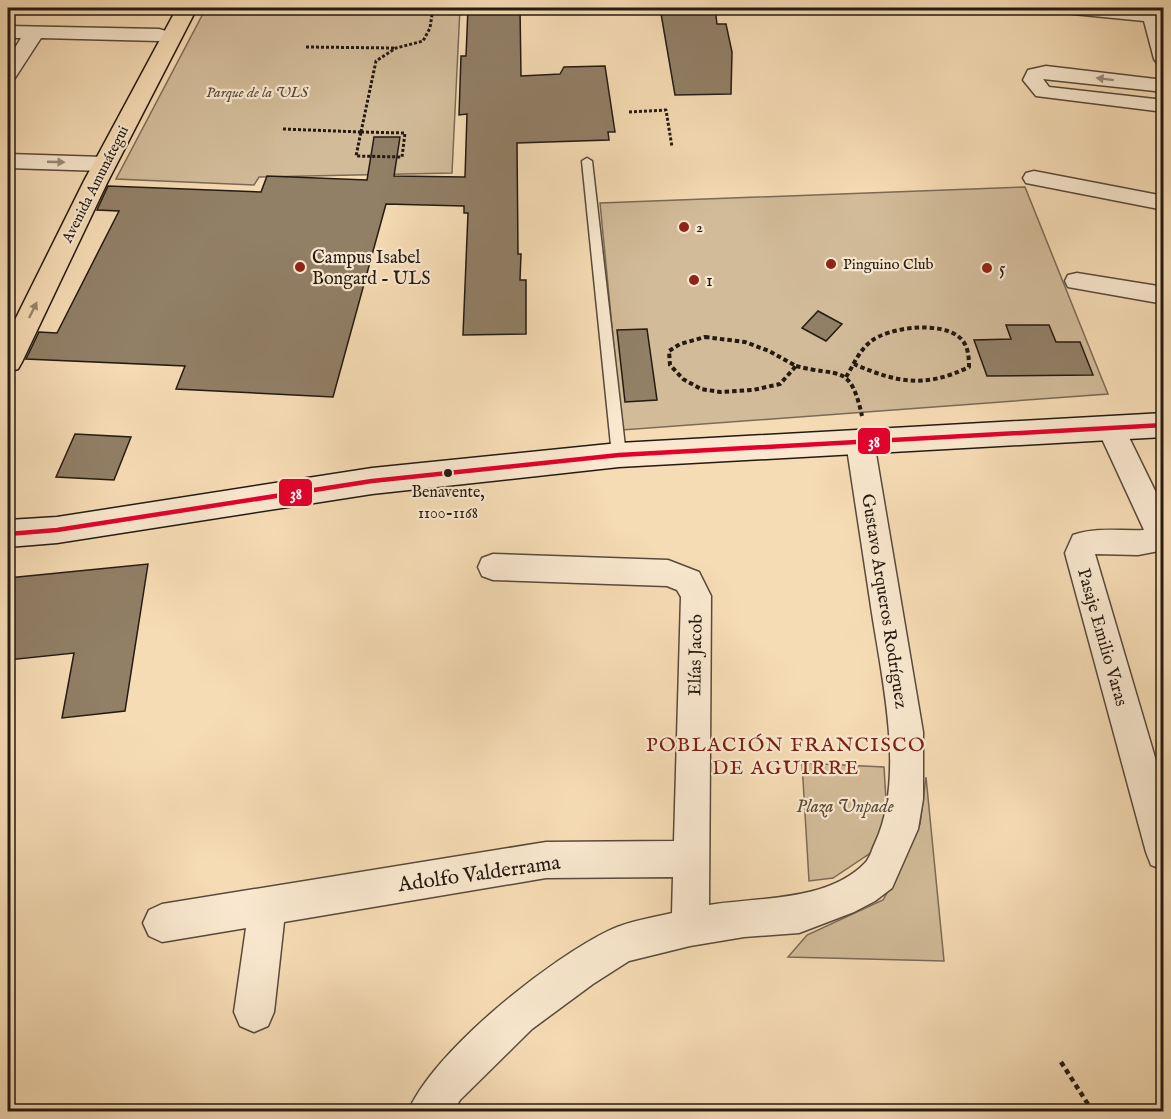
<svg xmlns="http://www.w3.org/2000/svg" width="1171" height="1119" font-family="'IM FELL English',serif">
  <rect width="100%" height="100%" fill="#f6dcb5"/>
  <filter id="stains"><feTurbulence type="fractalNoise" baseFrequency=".00333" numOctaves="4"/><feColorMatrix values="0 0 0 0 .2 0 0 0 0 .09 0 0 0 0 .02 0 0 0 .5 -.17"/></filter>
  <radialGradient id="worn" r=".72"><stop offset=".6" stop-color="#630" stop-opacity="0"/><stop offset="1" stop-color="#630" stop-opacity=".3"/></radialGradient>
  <g fill="#d2bb99" stroke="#7b6a55" stroke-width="1.5">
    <polygon points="206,8 460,8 452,173 259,177 254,185 116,179"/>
    <polygon points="1025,187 1108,394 622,430 600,203"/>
    <polygon points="802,763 884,767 887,817 872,852 833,878 809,881"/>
    <polygon points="926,777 944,961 788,957 807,935 883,900 901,868 920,824"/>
  </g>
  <g fill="#917f66" stroke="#241a11" stroke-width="1.5">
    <polygon points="468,8 520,8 521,76 560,74 564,67 605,66 615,132 608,132 609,140 517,143 518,254 521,254 520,280 526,280 526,334 463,335 468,213 464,213 464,206 386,204 333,397 176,389 185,366 26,359 39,332 57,333 119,211 97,210 108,186 261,192 267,176 367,180 374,137 400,137 394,176 465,177 467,114 459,115 461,56 466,56"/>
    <polygon points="660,8 715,8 717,24 726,24 732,52 731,94 675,95"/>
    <polygon points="818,311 842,324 826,341 802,328"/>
    <polygon points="1006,325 1049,325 1056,342 1080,342 1093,375 987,376 974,340 1011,339"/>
    <polygon points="647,329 657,400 625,402 617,330"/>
    <polygon points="75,434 131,437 114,480 56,477"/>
    <polygon points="148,564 125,711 62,718 74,653 8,660 8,578"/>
  </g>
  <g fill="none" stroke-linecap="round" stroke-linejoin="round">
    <g stroke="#584a3a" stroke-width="3">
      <polygon id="service" points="587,158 592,161 626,455 619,460 612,455 582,161"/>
    </g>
    <g stroke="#584a3a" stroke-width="3">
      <g id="minor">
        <polygon points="1064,8 1144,10 1145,8 1163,8 1164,65 1157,63 1154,59 1144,21 1073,14 1066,12"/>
        <polygon points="8,26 159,29 166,31 169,35 166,39 159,41 41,38 15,78 8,80 8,59 21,38 8,38"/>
        <polygon points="1046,66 1164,80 1164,92 1043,79 1049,87 1164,100 1164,112 1036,96 1023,80 1028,70"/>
        <polygon points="1034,171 1164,196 1164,210 1026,183 1023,178 1026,173"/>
        <polygon points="1077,273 1164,287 1164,304 1068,287 1065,281 1068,275"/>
        <path d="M 1111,417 L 1121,421 L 1164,509 L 1164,550 L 1138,555 L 1095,554 L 1164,788 L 1164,870 L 1151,865 L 1146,852 L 1065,553 L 1073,535 C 1097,527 1119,531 1144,530 L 1097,428 L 1101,421 Z"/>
        <path d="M 860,431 L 870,434 L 874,442 L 923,732 L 923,799 L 918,829 L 892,888 L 875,901 L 854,912 L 799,933 L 744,937 L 690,946 L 629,961 L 593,984 L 532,1029 L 460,1100 L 453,1112 L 408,1112 C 433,1051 551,958 610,930 C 629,921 651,918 672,913 L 673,877 L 546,878 L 284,922 L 274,1012 L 268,1026 L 254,1032 L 240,1026 L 234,1012 L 246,928 L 162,942 L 149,936 L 143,923 L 149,910 L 162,904 L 546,842 L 674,841 L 681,597 L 677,590 L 667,586 L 493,580 L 482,576 L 478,567 L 482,558 L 493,554 L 668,560 L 699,572 L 711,596 L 709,905 C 758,897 827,902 865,863 C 870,858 872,849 875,843 C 907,775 880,672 870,600 C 862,547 854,495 846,442 L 850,434 Z"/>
      </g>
    </g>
    <g stroke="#584a3a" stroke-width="3">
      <polygon id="tertiary" points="8,154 104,157 113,159 116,164 113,169 104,171 8,168"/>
    </g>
    <g stroke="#241a11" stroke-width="3">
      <polygon id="secondary" points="1164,413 1164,437 619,467 372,494 57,543 8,547 8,520 57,517 372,468 619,443"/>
    </g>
    <g stroke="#241a11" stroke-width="3">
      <polygon id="primary" points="177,8 197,8 108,181 22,362 18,369 8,372 8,334 84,181"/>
    </g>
    <g stroke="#241a11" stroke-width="3" stroke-dasharray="3 2" stroke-linecap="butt">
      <polyline points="306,47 395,48"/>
      <polyline points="629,112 666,110 672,147"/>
      <polyline points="283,129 361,132"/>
      <polygon points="361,132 405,133 402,157 356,156"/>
      <polyline points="361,132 376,61 396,48 423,41 430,28 433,8"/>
    </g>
    <g stroke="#241a11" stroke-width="4" stroke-dasharray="4.5 3" stroke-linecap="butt">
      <polygon points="705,337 745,342 769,351 796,366 780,384 753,390 720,392 701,389 683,379 670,365 669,351 680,344"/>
      <path d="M 796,366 C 840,378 850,362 862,416"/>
      <path d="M 846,377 C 853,366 859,351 870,342 C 888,327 940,321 959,337 C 968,344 969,356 969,367 C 926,388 897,383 854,364"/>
    </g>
    <polyline stroke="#241a11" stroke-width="4.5" stroke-dasharray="5 4" stroke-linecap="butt" points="1061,1062 1093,1112"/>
    <use href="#service" fill="#f9e8cf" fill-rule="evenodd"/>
    <use href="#minor" fill="#f9e8cf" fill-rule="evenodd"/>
    <use href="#tertiary" fill="#f9e8cf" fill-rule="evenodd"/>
    <use href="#secondary" fill="#f9e8cf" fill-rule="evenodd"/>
    <use href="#primary" fill="#f6dcb5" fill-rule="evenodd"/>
    <g stroke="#f9e8cf" stroke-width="9">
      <polyline id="bus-1" points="8,534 57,530 372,481 619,455 1164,425"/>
    </g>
    <use href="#bus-1" stroke="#e4002b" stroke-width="4.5"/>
  </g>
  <defs><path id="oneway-solid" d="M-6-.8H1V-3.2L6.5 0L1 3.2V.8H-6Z" transform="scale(1.5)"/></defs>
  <g fill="#998b7a">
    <use href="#oneway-solid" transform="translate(1105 79) rotate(-173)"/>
    <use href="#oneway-solid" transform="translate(56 162) rotate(2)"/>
  </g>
  <use fill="#98856b" href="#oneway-solid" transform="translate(33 310) rotate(-64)"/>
  <g fill="#8f2418" stroke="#f9e8cf" stroke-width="2">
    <circle cx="684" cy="227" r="6"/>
    <circle cx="831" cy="264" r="6"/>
    <circle cx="300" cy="267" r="6"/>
    <circle cx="987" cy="268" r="6"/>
    <circle cx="694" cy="280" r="6"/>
  </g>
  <circle fill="#241a11" stroke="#f9e8cf" stroke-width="2" cx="448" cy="473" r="5"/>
  <g text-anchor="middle" stroke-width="4.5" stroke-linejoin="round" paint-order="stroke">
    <g font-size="15" font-style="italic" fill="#584a3a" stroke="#f9e8cf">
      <text x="257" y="97">Parque de la ULS</text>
    </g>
    <g font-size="15" fill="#241a11" stroke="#f9e8cf">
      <text transform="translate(95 184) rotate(-63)" y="5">Avenida Amunátegui</text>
    </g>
    <g font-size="15" fill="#241a11" stroke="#f9e8cf" text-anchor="start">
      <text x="696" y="232">2</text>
      <text x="843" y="269">Pinguino Club</text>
    </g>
    <g font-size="16" fill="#241a11" stroke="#f9e8cf">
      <text x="448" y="497">Benavente,<tspan x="448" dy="21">1100-1168</tspan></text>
    </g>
    <g font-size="18" fill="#241a11" stroke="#f9e8cf" text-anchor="start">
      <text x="312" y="263">Campus Isabel<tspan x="312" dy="21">Bongard - ULS</tspan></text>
      <text x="999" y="274">5</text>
      <text x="706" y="286">1</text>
    </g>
    <g font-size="18" fill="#241a11" stroke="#f9e8cf">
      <text transform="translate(885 601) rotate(81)" y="6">Gustavo Arqueros Rodríguez</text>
      <text transform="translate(1103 637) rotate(74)" y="6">Pasaje Emilio Varas</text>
      <text transform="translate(695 655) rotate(-89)" y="6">Elías Jacob</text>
    </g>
    <g font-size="18" font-style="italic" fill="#584a3a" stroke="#f9e8cf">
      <text x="845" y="812">Plaza Unpade</text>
    </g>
    <g font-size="20" letter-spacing="1.5" fill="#7a1f14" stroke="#f9e8cf">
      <text x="786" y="751">POBLACIÓN FRANCISCO<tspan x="786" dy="23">DE AGUIRRE</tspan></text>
    </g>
    <g font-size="21" fill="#241a11" stroke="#f9e8cf">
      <text transform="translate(479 873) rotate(-8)" y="7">Adolfo Valderrama</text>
    </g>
  </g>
  <g stroke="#f9e8cf" stroke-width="2">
    <rect x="857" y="427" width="34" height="28" rx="6" fill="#e4002b"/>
    <rect x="278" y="478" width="35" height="29" rx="6" fill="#e4002b"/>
  </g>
  <g font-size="16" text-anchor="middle" font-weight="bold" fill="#fff">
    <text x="874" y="447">38</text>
    <text x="296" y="499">38</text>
  </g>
  <rect width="1171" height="1119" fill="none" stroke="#f6dcb5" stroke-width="30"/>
  <rect x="9" y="9" width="1153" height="1101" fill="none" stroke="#241a11" stroke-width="3"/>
  <rect x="15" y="15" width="1141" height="1089" fill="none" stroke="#241a11" stroke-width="1.5"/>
  <rect width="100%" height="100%" filter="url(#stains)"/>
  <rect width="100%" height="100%" fill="url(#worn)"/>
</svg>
